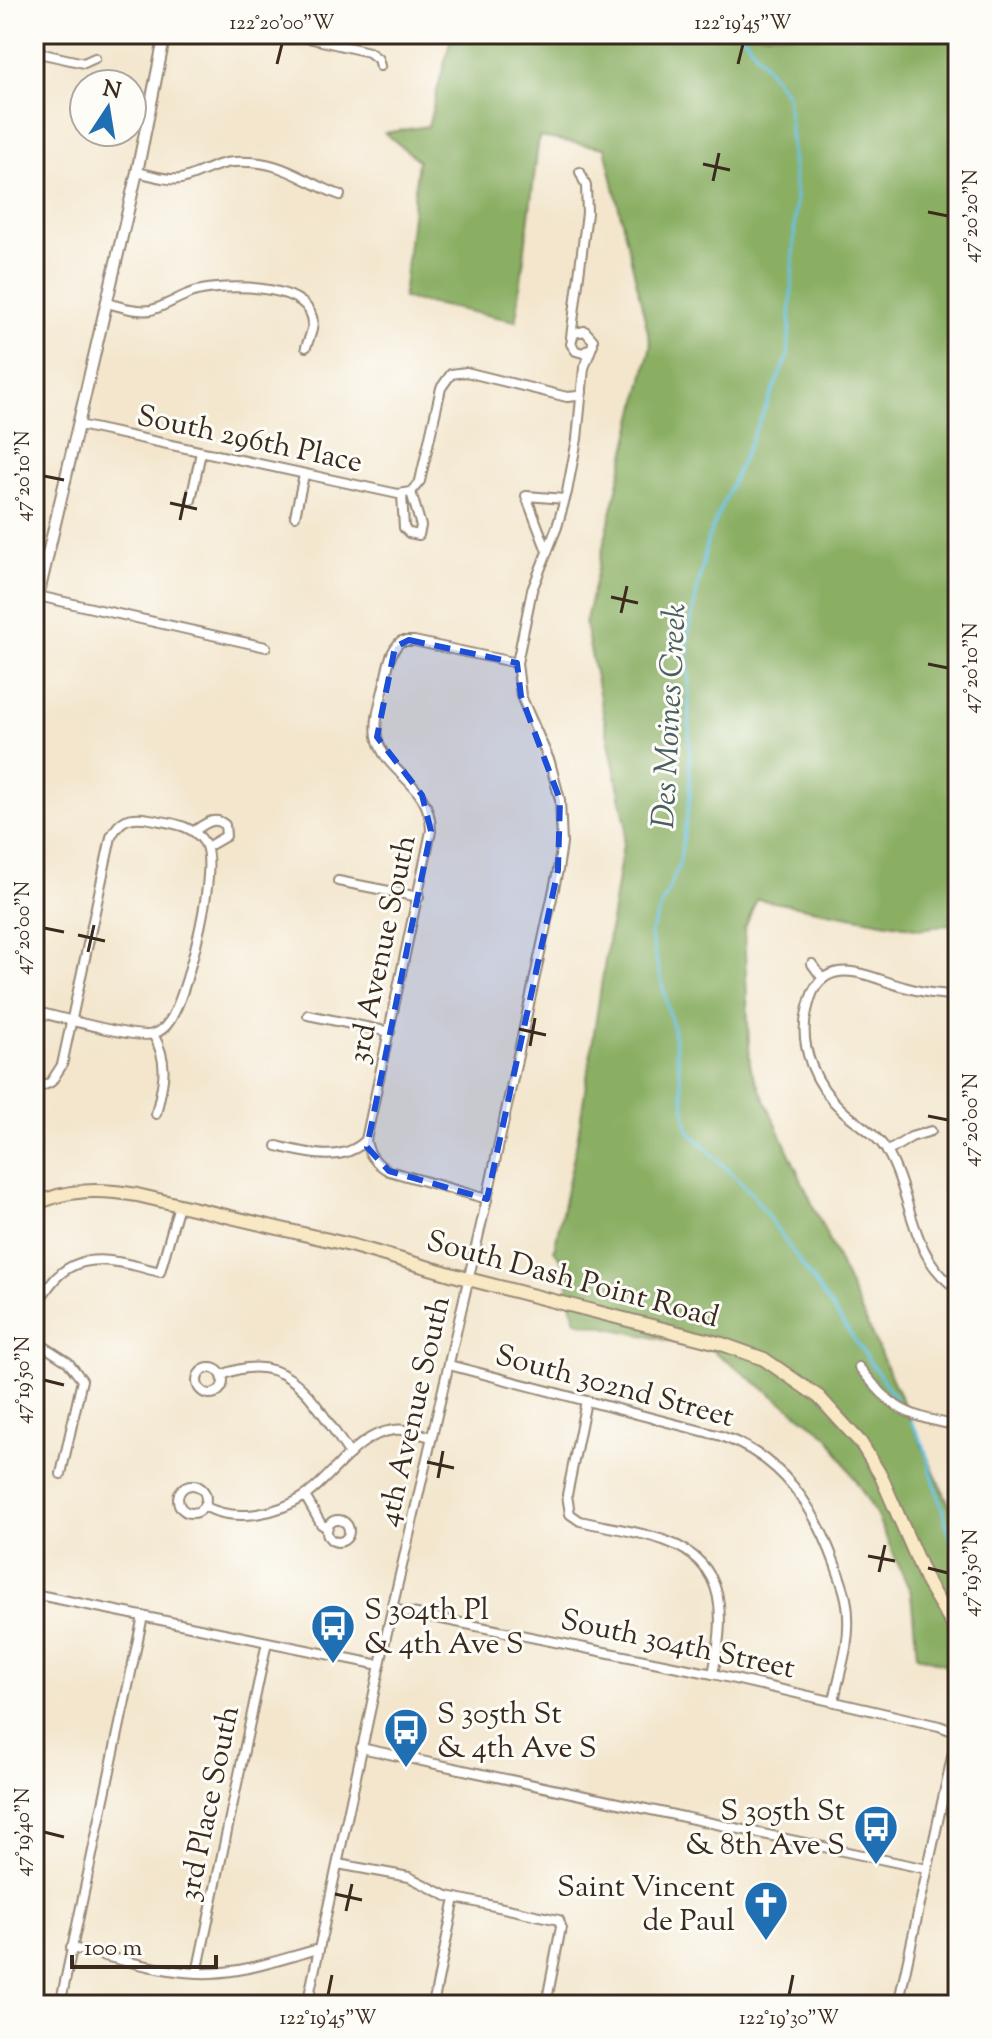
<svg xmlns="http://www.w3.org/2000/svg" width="992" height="2039" font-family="'Sorts Mill Goudy',serif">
  <rect width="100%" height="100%" fill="#fdfcf7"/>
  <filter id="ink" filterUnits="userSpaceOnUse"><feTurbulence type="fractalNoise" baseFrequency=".0125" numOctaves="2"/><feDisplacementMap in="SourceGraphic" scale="16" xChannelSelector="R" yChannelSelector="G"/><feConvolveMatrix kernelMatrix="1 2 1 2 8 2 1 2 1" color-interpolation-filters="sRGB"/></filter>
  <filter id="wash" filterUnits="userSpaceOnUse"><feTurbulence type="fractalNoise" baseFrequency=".006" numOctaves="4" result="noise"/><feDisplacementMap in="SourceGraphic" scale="32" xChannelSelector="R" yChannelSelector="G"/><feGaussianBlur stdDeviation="1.8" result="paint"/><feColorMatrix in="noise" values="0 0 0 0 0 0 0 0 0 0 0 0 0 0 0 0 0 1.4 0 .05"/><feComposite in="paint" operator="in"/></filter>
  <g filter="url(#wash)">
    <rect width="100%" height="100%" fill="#f3e6cd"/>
    <polygon fill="#8aaf63" stroke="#626c40" stroke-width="2" points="452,34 958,34 958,923 921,929 757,899 744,930 750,1067 958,1524 958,1669 917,1655 911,1593 875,1512 828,1436 712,1350 576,1321 568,1292 569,1270 554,1250 578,1136 626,825 585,624 651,345 605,148 539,137 516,321 403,298 418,160 385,133 428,126"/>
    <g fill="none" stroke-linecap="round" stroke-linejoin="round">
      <g stroke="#66c2e4" stroke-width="3">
        <polyline points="742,34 787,95 796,201 788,356 708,538 688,636 690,797 679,865 650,934 673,1028 688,1130 753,1195 896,1399"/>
        <polyline points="911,1421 924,1446 958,1564"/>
      </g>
    </g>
  </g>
  <g filter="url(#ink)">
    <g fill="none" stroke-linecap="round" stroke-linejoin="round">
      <g stroke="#978876" stroke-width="12">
        <g id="minor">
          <polyline points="291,34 369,52 378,59 380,66"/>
          <polyline points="34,52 84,63 95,58"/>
          <path d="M 137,172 C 151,175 167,181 181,179 C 199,175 214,163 234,162 C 281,159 300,180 340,195"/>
          <path d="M 107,303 C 121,307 137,312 151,310 C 167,306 181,295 197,291 C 224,285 302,282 312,317 C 315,327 309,338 306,347"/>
          <polyline points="571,337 587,213 586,186 580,172"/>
          <polyline points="79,425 398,494 411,492"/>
          <polyline points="411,492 420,481 441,388 451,374 466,372 567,397 578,396 582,392"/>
          <polyline points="402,494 404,528 409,533 419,535 421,526 411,492"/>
          <polyline points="191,500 201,452"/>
          <polyline points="295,516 304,475"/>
          <polyline points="547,551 526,496 565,499"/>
          <polyline points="38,596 266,647"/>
          <path d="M 194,831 C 204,825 214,815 225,825 L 226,836 L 207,847"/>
          <polyline points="338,881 419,897"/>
          <polyline points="812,964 823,979"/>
          <path d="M 958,995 C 940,995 921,992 904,987 C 882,982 850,963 827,976 C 814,983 810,998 807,1011 C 798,1047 816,1086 842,1110 C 857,1124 876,1133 887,1151 C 913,1196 910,1259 958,1289"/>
          <path d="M 34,1011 C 55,1016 137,1040 153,1034 C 163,1031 170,1022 174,1013 C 188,987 220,866 204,842 C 192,824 169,823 150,819 C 130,815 120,819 111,837 L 62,1065 L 51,1082 L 34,1090"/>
          <polyline points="308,1015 390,1032"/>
          <path d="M 153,1034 C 170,1064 163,1083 156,1114"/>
          <path d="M 277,1146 C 306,1153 343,1164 366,1140"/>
          <polyline points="887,1152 911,1137 931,1131"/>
          <path d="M 487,1199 L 389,1171 C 376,1164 368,1155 366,1140 L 431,831 C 431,781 383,774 377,736 C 374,718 382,698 385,681 C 388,666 390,651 401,641 L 414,641 L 517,663"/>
          <path d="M 34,1308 C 41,1298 48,1286 57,1277 C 86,1248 126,1264 160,1272 L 179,1205"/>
          <polyline points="34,1340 68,1362 82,1380 61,1474"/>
          <path d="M 449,1365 L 721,1436 C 782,1457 814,1506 835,1564 C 841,1581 848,1598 848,1617 C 850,1645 839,1674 834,1701"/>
          <path d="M 859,1367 C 895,1411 902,1414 958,1426"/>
          <circle cx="210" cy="1381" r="13"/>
          <path d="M 222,1375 C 290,1346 316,1406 350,1454"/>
          <path d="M 586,1401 L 567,1495 L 570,1514 L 580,1521 C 609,1528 639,1531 666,1541 C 730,1564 724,1620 713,1674"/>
          <circle cx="192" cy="1499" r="14"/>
          <polyline points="305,1496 321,1524 327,1528"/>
          <path d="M 204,1506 C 235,1523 277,1514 305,1496 C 334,1476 356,1434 394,1430 C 407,1428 419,1434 431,1437"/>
          <circle cx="338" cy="1531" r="11"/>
          <polyline points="34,1594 380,1665"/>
          <polyline points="392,1609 713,1674 939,1726 953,1731 955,1743 898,2005"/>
          <polyline points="361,1748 927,1869"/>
          <polyline points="338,1864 409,1877 447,1896 559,1920 561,1927 546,2005"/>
          <path d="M 71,1948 C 113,1957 169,1975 211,1973 C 247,1972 284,1958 319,1949"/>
          <polyline points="197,1973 267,1642"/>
          <polyline points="60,2005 143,1616"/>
          <polyline points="307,2005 392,1609 487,1199 558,870 562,843 560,800 550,762 521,696 517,663 532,590 557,527 567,492 577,439 584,368 593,344 593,340 585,331 574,333 571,344 576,351 583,353 591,348"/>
          <polyline points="433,2005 455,1898"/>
        </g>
      </g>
      <g stroke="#978876" stroke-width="14">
        <polyline id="tertiary" points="34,614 137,172 165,34"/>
      </g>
      <g stroke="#978876" stroke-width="16">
        <path id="secondary" d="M 34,1205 C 67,1188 102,1189 137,1195 L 350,1245 L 468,1279 L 722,1344 L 764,1359 L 819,1397 L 861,1443 L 881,1476 L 928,1584 L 958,1634"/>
      </g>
      <use href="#minor" stroke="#fff" stroke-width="8"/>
      <use href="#tertiary" stroke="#fff" stroke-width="10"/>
      <use href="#secondary" stroke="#f8e8c3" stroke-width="12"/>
    </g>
  </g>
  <path fill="#1d4ed8" fill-opacity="0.2" stroke="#1d4ed8" stroke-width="6" stroke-dasharray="16 10" stroke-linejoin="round" d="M 409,640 L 517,663 L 521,696 L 560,800 L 558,870 L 487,1199 L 389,1171 L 367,1147 L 431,831 L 422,795 L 377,737 L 395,647 Z"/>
  <path fill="none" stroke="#3b2a1e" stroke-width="3" d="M 277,64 L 282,44M 738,64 L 743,44M 703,164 L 730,170M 713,181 L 719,153M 928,212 L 948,216M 44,476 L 64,480M 170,503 L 197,509M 180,520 L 186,492M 611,597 L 638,603M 621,613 L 627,586M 928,664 L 948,668M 44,928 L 64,932M 78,935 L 105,941M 88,952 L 94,925M 519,1029 L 546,1035M 530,1046 L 535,1018M 928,1116 L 948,1120M 44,1380 L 64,1385M 427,1462 L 454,1468M 438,1478 L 443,1451M 868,1556 L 895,1561M 928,1568 L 948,1573M 879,1572 L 885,1545M 44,1832 L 64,1837M 335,1894 L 362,1900M 346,1911 L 352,1884M 328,1995 L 332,1975M 789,1995 L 793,1975"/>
  <defs>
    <g id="bus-pin" transform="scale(2.3)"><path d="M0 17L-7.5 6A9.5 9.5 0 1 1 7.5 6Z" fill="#1f6fb2" stroke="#fdfcf7"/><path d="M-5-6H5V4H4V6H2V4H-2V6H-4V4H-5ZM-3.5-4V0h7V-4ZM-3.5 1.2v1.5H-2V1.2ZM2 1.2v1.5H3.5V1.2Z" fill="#fff"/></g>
    <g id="church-pin" transform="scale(2.3)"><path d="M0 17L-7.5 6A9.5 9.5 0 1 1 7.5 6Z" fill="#1f6fb2" stroke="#fdfcf7"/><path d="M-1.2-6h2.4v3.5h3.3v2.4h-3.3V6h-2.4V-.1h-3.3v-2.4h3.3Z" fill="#fff"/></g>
  </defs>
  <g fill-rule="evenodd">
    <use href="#bus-pin" x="333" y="1626"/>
    <use href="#bus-pin" x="406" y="1730"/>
    <use href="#bus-pin" x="876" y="1827"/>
    <use href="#church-pin" x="766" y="1903"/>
  </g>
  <g text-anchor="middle" stroke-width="6" stroke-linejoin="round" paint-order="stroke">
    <g font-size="30" fill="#3b2a1e" stroke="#fdfcf7">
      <text transform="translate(250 438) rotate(12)" y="10">South 296th Place</text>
      <text transform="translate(381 949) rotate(-78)" y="10">3rd Avenue South</text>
      <text transform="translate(573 1278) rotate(15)" y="10">South Dash Point Road</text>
      <text transform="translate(615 1385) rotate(15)" y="10">South 302nd Street</text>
      <text transform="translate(413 1411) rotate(-77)" y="10">4th Avenue South</text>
      <text transform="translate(678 1643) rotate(12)" y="10">South 304th Street</text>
      <text transform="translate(208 1803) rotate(-78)" y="10">3rd Place South</text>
    </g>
    <g font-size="30" fill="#3b2a1e" stroke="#fdfcf7" text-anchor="start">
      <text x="364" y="1619">S 304th Pl<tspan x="364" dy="34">&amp; 4th Ave S</tspan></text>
      <text x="437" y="1723">S 305th St<tspan x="437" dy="34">&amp; 4th Ave S</tspan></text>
      <text x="845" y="1820" text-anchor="end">S 305th St<tspan x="845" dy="34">&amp; 8th Ave S</tspan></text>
      <text x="735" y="1896" text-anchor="end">Saint Vincent<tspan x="735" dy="34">de Paul</tspan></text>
    </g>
    <g font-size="32" font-style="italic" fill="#4a5f63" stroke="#fdfcf7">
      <text transform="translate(668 716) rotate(-87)" y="11">Des Moines Creek</text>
    </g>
  </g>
  <rect width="992" height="2039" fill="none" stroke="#fdfcf7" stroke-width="88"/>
  <g transform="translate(108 108) rotate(12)"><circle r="38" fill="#fdfcf7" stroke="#afa8a0" stroke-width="2"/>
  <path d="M0-6L14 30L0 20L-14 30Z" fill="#1f6fb2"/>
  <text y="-12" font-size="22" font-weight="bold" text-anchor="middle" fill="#3b2a1e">N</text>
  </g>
  <path d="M72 1955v12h144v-12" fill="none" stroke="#3b2a1e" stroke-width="4"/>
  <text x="84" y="1955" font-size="24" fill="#3b2a1e" stroke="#fdfcf7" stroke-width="6" paint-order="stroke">100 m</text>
  <rect x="44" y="44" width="904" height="1951" fill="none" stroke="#3b2a1e" stroke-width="3"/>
  <g font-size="20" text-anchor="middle" fill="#3b2a1e">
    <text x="282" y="29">122°20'00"W</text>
    <text x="743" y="29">122°19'45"W</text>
    <text transform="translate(970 216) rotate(-90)" y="7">47°20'20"N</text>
    <text transform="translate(22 476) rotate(-90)" y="7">47°20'10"N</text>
    <text transform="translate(970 668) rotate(-90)" y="7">47°20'10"N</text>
    <text transform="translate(22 928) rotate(-90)" y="7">47°20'00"N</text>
    <text transform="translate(970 1120) rotate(-90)" y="7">47°20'00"N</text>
    <text transform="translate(22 1380) rotate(-90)" y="7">47°19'50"N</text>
    <text transform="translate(970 1573) rotate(-90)" y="7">47°19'50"N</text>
    <text transform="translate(22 1832) rotate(-90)" y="7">47°19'40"N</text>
    <text x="328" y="2024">122°19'45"W</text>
    <text x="789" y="2024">122°19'30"W</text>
  </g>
</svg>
